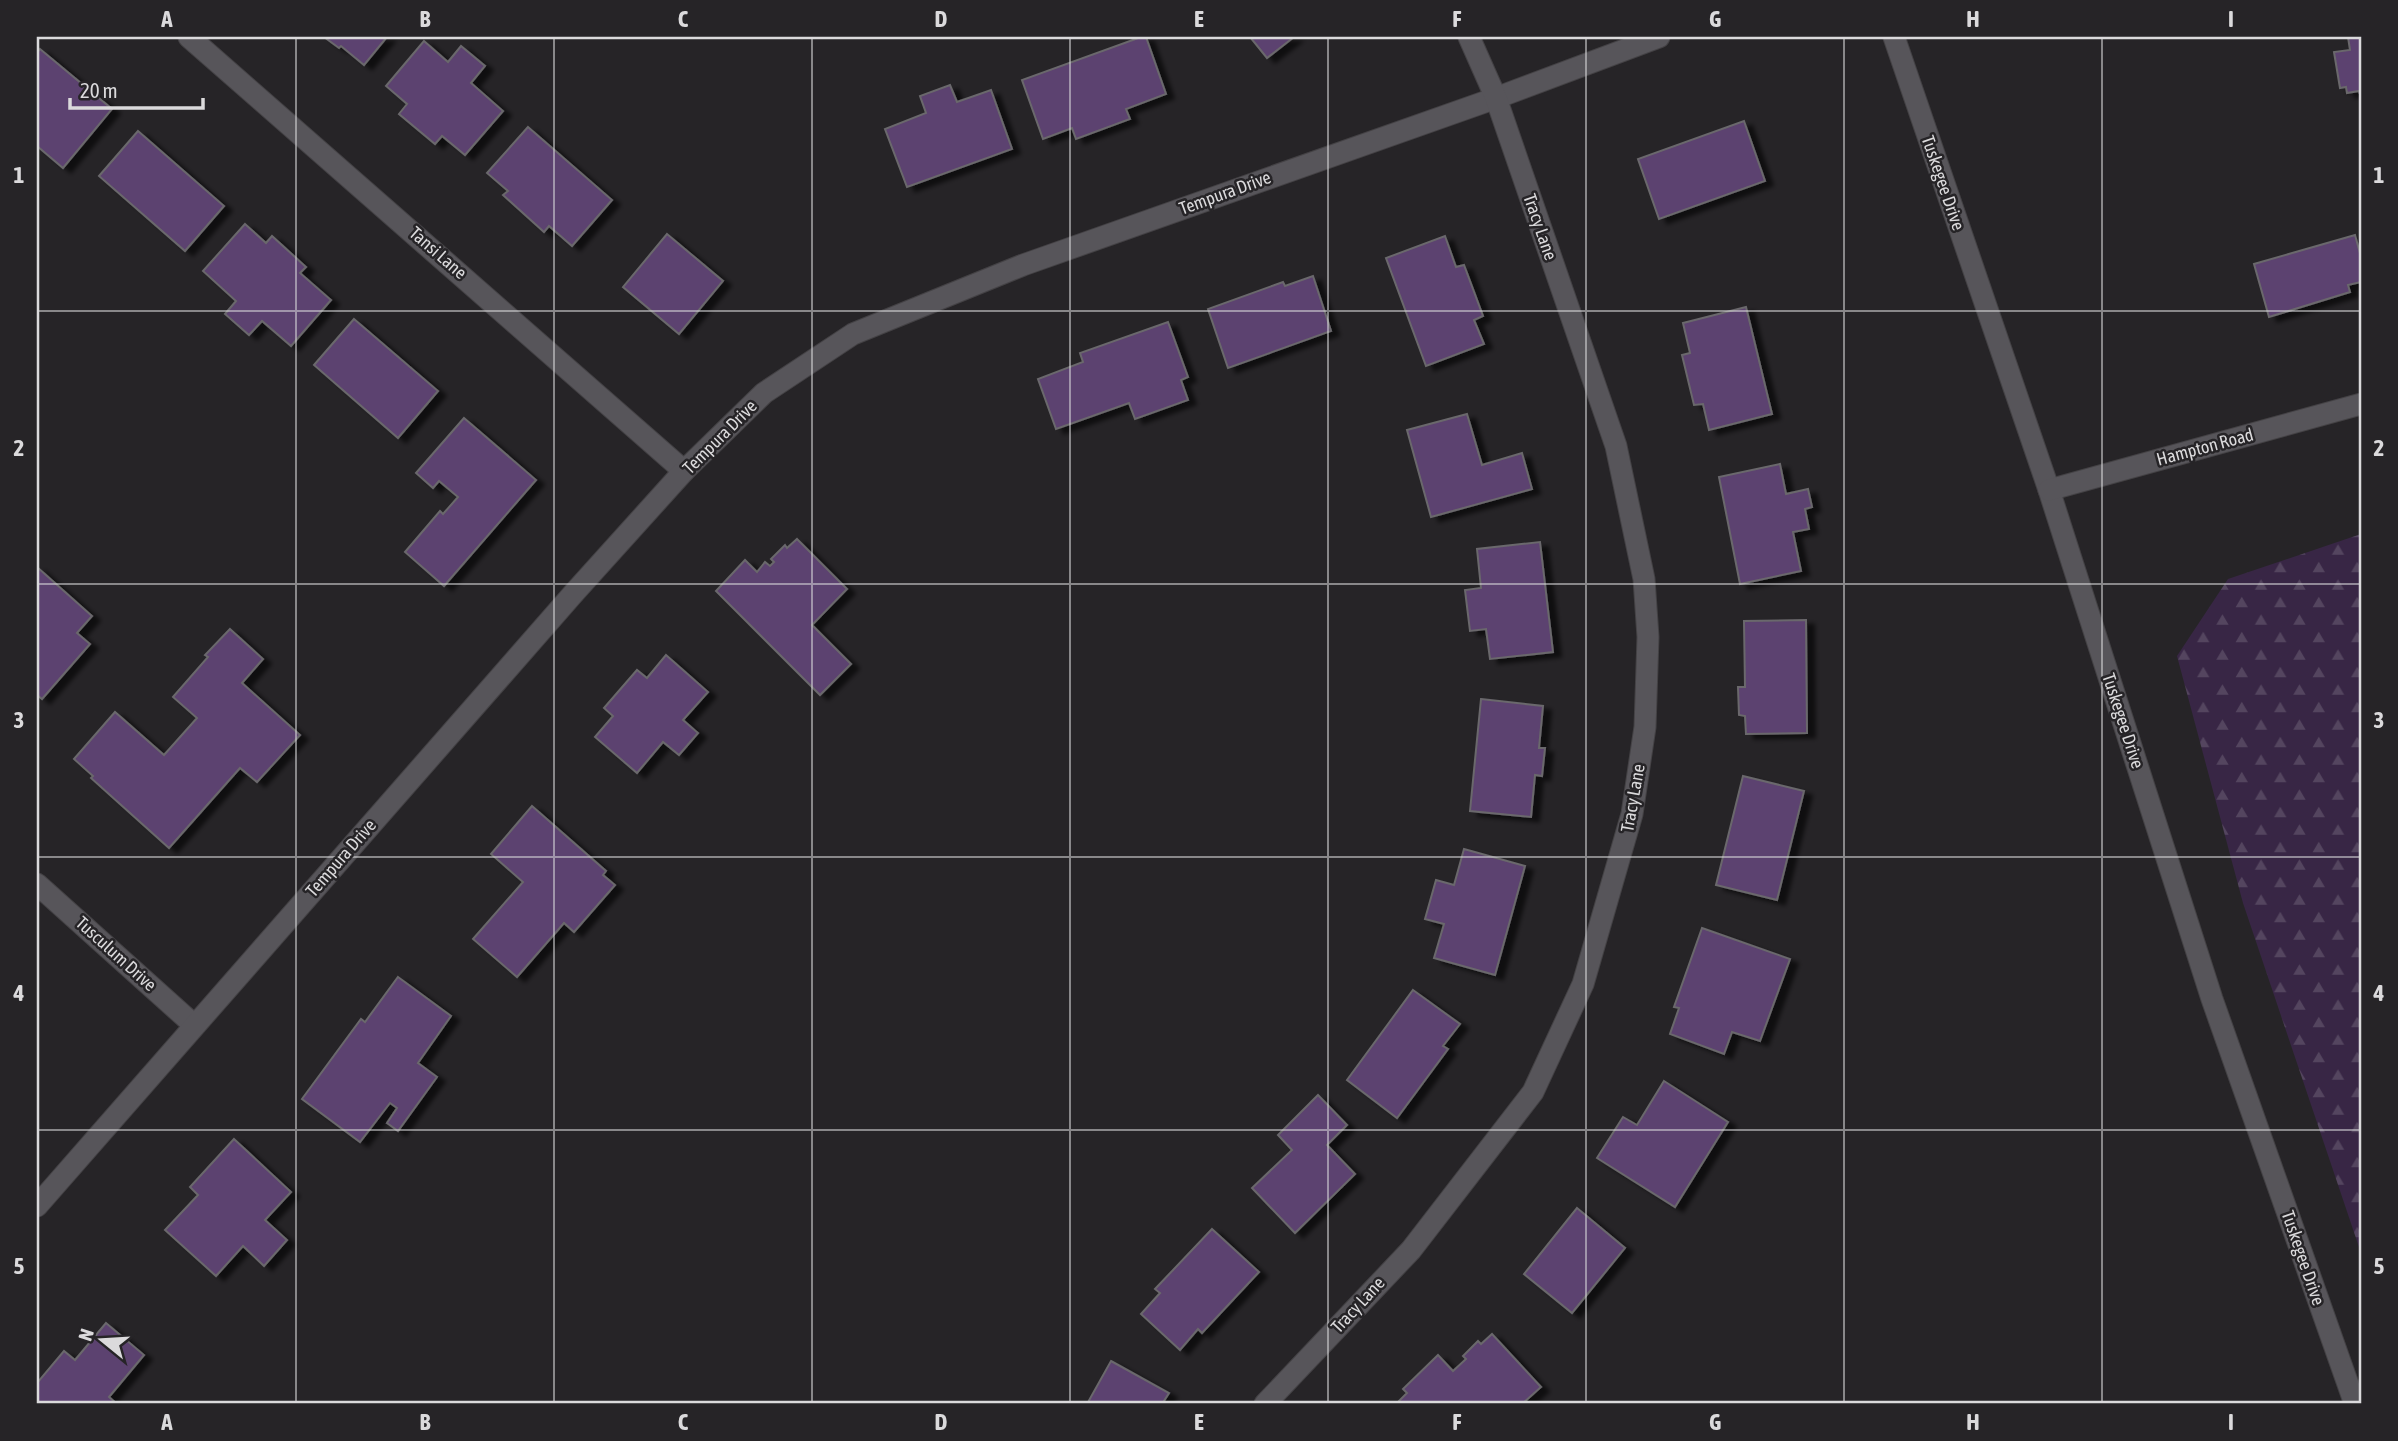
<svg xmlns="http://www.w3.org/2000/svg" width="2398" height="1441" font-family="'Asap Condensed',sans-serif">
  <defs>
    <pattern id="forest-firs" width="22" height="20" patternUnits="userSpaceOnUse" patternTransform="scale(1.75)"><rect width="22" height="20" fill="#382645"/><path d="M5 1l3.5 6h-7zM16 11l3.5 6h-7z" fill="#54455f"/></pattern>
    <filter id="shadow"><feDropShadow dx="8" dy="4.5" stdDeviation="2" flood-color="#0009"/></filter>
  </defs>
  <rect width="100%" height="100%" fill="#262427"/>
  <polygon fill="url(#forest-firs)" points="2361,534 2361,1253 2243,903 2177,656 2228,579"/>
  <g fill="#5c426f" stroke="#6a686c" stroke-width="2" filter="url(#shadow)">
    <polygon points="324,37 387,37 364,65 341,46 339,48"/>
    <polygon points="1141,37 1146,37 1166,94 1126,109 1130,119 1076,139 1072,128 1043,139 1022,80"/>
    <polygon points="1250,37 1294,37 1267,58"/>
    <polygon points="2348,37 2361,37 2361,97 2359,91 2347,93 2346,87 2340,88 2334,52 2350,50"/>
    <polygon points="424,41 448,62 461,46 485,66 471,83 503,111 465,155 442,136 435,144 399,114 407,104 386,86"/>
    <polygon points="40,49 112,109 63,168 37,146 37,53"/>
    <polygon points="950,85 957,102 991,90 1012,149 907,187 885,129 926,113 920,96"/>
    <polygon points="1744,121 1765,181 1659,219 1638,159"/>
    <polygon points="528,127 612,200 572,246 549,226 544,232 503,195 508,191 487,173"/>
    <polygon points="138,131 224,206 185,251 99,176"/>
    <polygon points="245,224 266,243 272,236 306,267 300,273 331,300 291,346 262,321 249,335 225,314 236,301 203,271"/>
    <polygon points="667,234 723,281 679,334 623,287"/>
    <polygon points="2355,235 2361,257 2361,282 2348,285 2350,292 2269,317 2254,264"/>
    <polygon points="1445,236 1456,267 1464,265 1483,316 1474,320 1484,344 1426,366 1386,258"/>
    <polygon points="1313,276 1331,331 1228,368 1208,309 1283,282 1285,286"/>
    <polygon points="1746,307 1772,414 1709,430 1703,404 1694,405 1682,355 1690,353 1683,323"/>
    <polygon points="354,319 438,391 398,438 314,365"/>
    <polygon points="1168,322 1188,377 1181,380 1188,400 1135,419 1129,403 1056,429 1038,379 1083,362 1080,353"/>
    <polygon points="1467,414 1482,465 1522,453 1532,489 1431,517 1407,430"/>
    <polygon points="464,418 536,480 444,586 405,552 440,511 443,514 458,497 439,481 433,488 416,473"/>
    <polygon points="1780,464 1786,494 1808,489 1812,507 1805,509 1809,529 1793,532 1801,571 1740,584 1719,477"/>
    <polygon points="797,539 847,589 812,625 851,664 820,695 716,591 745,560 757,572 765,562 770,566 774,562 771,559 785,545 787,548"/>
    <polygon points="1540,542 1553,652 1490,659 1486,629 1470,631 1465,590 1481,588 1477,549"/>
    <polygon points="37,567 92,616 77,633 90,644 42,699 37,695"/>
    <polygon points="1806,620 1807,733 1746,734 1745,716 1739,715 1738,687 1745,687 1744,621"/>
    <polygon points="230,629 263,659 242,683 300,735 257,782 240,768 169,848 91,778 93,776 74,759 115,712 164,755 197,718 173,697 208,657 205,655"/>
    <polygon points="666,655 708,692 683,720 698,733 679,755 663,742 637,773 595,737 613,716 604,708 637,670 647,678"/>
    <polygon points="1481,699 1543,706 1539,748 1545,748 1542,776 1535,775 1531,817 1470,811"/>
    <polygon points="1743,776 1804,791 1777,900 1716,885"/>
    <polygon points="532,806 606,871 603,875 615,885 574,932 564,923 517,977 473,939 523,882 491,854"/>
    <polygon points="1464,849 1525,866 1495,975 1434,958 1444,924 1425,919 1436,880 1454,885"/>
    <polygon points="1702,928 1790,959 1760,1041 1732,1032 1724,1054 1670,1034 1679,1008 1674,1007"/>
    <polygon points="398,977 451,1016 418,1063 437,1077 398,1131 387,1123 397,1108 390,1103 360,1142 302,1099 361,1019 365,1022"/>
    <polygon points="1413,990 1460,1024 1443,1046 1448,1049 1397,1118 1347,1080"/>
    <polygon points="1664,1081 1728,1122 1675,1207 1597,1158 1623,1117 1637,1125"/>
    <polygon points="1318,1095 1347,1125 1327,1145 1355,1174 1295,1233 1252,1188 1292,1150 1278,1135"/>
    <polygon points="234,1139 291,1192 265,1220 287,1240 264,1266 243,1246 216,1276 165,1230 198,1195 190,1187"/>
    <polygon points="1577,1208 1625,1248 1572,1313 1524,1274"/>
    <polygon points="1212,1229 1259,1272 1202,1333 1198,1329 1180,1350 1141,1314 1160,1293 1155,1289"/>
    <polygon points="106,1323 144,1355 109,1397 117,1404 37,1404 37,1383 64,1351 75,1360"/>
    <polygon points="1492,1334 1541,1387 1522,1404 1396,1404 1407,1393 1403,1389 1438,1355 1453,1371 1466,1359 1463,1356 1478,1341 1481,1344"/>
    <polygon points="1111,1361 1169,1393 1162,1404 1087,1404"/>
  </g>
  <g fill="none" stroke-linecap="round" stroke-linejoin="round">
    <g stroke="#444245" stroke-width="23">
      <g id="minor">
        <polyline points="189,37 684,471"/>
        <polyline points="1894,37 2049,490 2212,999 2355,1404"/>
        <polyline points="2049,490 2361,404"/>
        <polyline points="37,884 194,1025"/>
        <polyline points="37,1206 573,594 684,471 764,393 853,334 1023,265 1496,98 1659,37"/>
        <polyline points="1265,1404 1411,1250 1533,1092 1583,984 1632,814 1645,727 1648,637 1644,579 1616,446 1496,98 1469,37"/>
      </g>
    </g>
    <use href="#minor" stroke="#57555a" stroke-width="21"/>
  </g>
  <path fill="none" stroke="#dbdadc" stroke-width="2" stroke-opacity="0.55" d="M 296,37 L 296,1404M 554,37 L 554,1404M 812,37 L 812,1404M 1070,37 L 1070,1404M 1328,37 L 1328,1404M 1586,37 L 1586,1404M 1844,37 L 1844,1404M 2102,37 L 2102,1404M 37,311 L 2361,311M 37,584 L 2361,584M 37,857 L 2361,857M 37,1130 L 2361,1130"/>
  <g text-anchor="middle" stroke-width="5" stroke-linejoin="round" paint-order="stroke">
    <g font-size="18" fill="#dbdadc" stroke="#262427">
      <text transform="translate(1943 183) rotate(71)" y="6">Tuskegee Drive</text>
      <text transform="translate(1225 193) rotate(-20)" y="6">Tempura Drive</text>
      <text transform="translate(1540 227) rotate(71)" y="6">Tracy Lane</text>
      <text transform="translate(438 253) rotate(41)" y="6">Tansi Lane</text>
      <text transform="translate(720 437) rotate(-45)" y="6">Tempura Drive</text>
      <text transform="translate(2205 447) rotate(-15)" y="6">Hampton Road</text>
      <text transform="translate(2123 721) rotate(72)" y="6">Tuskegee Drive</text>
      <text transform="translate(1633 798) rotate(-80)" y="6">Tracy Lane</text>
      <text transform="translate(341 858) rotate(-49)" y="6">Tempura Drive</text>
      <text transform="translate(116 954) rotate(42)" y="6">Tusculum Drive</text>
      <text transform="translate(2303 1258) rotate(71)" y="6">Tuskegee Drive</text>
      <text transform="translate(1358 1305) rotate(-47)" y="6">Tracy Lane</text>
    </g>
  </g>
  <rect width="2398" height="1441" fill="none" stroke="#262427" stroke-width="77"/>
  <g transform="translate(102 1340) rotate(288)" stroke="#262427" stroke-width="5" paint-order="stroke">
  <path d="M0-5L12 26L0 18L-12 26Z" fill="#dbdadc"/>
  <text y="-10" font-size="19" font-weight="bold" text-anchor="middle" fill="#dbdadc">N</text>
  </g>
  <path d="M70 98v10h133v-10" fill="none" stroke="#dbdadc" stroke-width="3.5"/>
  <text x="80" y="98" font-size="21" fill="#dbdadc" stroke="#262427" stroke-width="5" paint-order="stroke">20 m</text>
  <rect x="38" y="38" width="2322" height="1364" fill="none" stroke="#dbdadc" stroke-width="2.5"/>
  <g font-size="23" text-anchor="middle" font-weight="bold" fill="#dbdadc">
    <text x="167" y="27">A</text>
    <text x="425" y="27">B</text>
    <text x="683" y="27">C</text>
    <text x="941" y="27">D</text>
    <text x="1199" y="27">E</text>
    <text x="1457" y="27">F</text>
    <text x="1715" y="27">G</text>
    <text x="1973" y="27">H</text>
    <text x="2231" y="27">I</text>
    <text x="19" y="183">1</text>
    <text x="2379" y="183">1</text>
    <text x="19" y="456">2</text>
    <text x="2379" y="456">2</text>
    <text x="19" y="728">3</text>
    <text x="2379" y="728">3</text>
    <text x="19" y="1001">4</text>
    <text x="2379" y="1001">4</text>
    <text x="19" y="1274">5</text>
    <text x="2379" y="1274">5</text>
    <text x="167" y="1430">A</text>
    <text x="425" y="1430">B</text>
    <text x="683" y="1430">C</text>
    <text x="941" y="1430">D</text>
    <text x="1199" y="1430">E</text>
    <text x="1457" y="1430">F</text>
    <text x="1715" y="1430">G</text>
    <text x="1973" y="1430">H</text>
    <text x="2231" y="1430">I</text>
  </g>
</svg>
